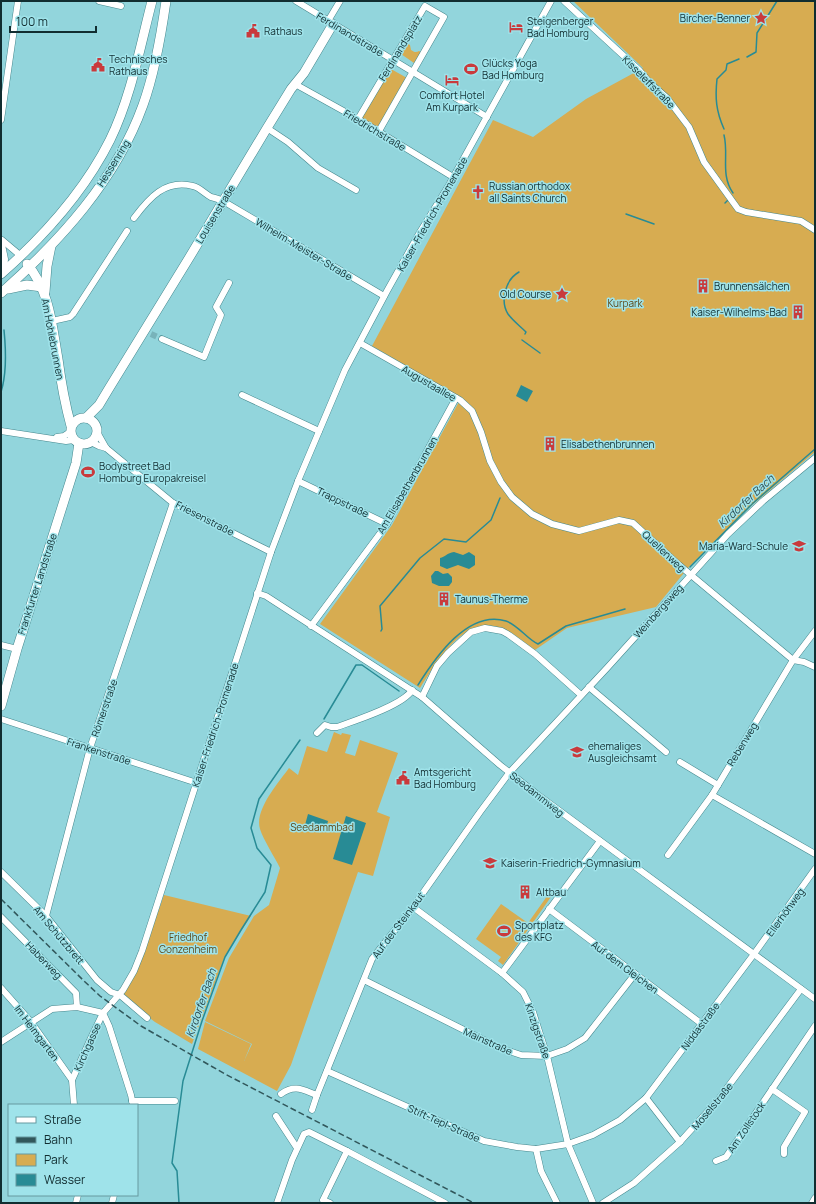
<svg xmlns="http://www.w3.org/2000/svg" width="816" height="1204" font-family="Manrope,sans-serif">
  <rect width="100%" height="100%" fill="#92d5dc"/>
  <g fill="#d7ac51">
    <path d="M 573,1 L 815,1 L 815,452 L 751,506 L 688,568 L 656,607 L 567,628 L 535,650 C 524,643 513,632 501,628 C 464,614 437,662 420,688 L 320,624 L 392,525 L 461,398 L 372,346 L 493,120 L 533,137 L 586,99 L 643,68 Z"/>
    <path d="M 407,43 L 410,45 L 411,50 C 414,52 416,53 419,51 L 421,52 L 414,63 L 401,54 Z"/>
    <polygon points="391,69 407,78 378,127 361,118"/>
    <path d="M 334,732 L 341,735 L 342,733 L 351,735 L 345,753 L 355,756 L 360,740 L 398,753 L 377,812 L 390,817 L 373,876 L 358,872 L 291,1065 L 277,1091 L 198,1049 L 205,1022 L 251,1044 L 244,1061 L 252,1044 L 205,1021 L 229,958 L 254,916 L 269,905 L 280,868 C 275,858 263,839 260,829 C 254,810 279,782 289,768 L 298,775 L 307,746 L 327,752 Z"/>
    <polygon points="550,892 553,894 503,965 498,961 501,957 476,939 501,904 528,923"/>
    <polygon points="164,895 251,916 225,956 192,1044 155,1022 122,997 139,965"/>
  </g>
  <g fill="#288b95">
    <polygon points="521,385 533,391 527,402 516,396"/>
    <path d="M 454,552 L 463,555 L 469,552 L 475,556 L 475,565 L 469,569 L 458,565 L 447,569 L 440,566 L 440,558 C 445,557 447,553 454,552 Z"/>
    <polygon points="435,571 438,571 443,574 448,573 452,577 452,582 449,586 439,586 432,583 431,576"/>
    <polygon points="308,814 328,821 325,832 305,825"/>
    <polygon points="346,816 366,823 352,865 333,859"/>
  </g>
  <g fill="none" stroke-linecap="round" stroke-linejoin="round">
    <g stroke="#288b95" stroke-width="1.5">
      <polyline points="747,57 756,52 757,33 777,1"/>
      <path d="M 724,129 C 716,111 715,98 717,79 L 726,70 L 727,64 L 739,59"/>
      <path d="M 724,135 C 729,155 720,174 733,193"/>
      <polyline points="725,203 728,200"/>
      <polyline points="626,214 654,224"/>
      <path d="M 519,272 C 505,280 500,301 508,314 C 513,321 520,326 526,332 L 525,334"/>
      <polyline points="522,340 540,353"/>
      <path d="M 1,392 C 7,373 6,350 4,330"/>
      <polyline points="690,567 752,504 815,449"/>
      <polyline points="381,631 382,629 380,606 420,558 444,539 466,542 491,520 500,498"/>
      <path d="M 418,685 C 435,658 468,609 506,621 C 518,625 527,639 538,644 L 566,626 L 625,609"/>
      <polyline points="324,719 356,665 362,665 399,691"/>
      <polyline points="179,1203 177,1171 172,1163 183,1081 202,1021 225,957 241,930 265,892 271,865 257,848 251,828 259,799 300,740"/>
    </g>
    <polyline stroke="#78b3ba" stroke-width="6" stroke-dasharray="6 3" stroke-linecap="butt" points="151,334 162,339"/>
    <g stroke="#44878d" stroke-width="7">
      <g id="street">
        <polyline points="99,1 121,6"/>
        <polyline points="296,1 487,117"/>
        <polyline points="564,1 639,70 651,84 667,98 689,127 704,162 738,209 746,212 801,221 815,230"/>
        <polyline points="328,21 340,1"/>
        <polyline points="295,84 358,119 453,177"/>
        <polyline points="358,119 425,6 444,17 379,131"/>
        <polyline points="1,120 18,1"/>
        <polyline points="267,128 288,142 318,168 356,190"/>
        <path d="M 134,218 C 149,198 165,179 193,186 C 199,187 205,194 211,197 C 215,198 219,199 223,201 L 384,296"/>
        <polyline points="1,240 5,259 4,271"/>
        <polyline points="2,240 21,256"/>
        <polyline points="52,321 70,317 73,314 127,231"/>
        <polyline points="162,339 204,357 221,315 216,307 229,283"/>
        <polyline points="360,343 460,400 472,411 481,432 490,461 501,482 512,497 532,514 552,524 579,531 619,520 633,523 679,565 793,660 804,662 815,667"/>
        <polyline points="242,395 319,431"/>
        <polyline points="1,431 66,441 74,440"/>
        <polyline points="97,432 106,448 173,503 271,552"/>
        <polyline points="57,437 64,436 70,432"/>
        <polyline points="91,442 99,446 106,448"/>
        <polyline points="298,481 387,524"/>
        <polyline points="257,593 266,596 422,697 500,765 538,795 815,999"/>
        <polyline points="311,626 387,524 456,398"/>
        <polyline points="1,645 17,649"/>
        <polyline points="589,687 666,752"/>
        <polyline points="422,697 437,666 448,653 471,632 485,628 502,631 509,635 535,654 581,695"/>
        <polyline points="1,719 197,783"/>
        <path d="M 317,733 L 325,725 L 331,727 L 337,727 C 354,721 404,705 412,690"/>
        <polyline points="680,762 718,785"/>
        <polyline points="712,795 815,854"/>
        <polyline points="668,855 712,795 793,660 815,631"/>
        <polyline points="1,872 46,916 97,980 111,992 120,995 147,1018"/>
        <polyline points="413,907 502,973 523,992 533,1012 547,1056 568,1144 593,1203"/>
        <polyline points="549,909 702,1024"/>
        <polyline points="46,916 90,748 173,503"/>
        <polyline points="1,917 76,993 77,1007"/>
        <polyline points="502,973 600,841"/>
        <polyline points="364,980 500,1048 521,1055 547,1056 567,1049 585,1038 635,974"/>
        <polyline points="1,988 31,1022 72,1080"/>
        <polyline points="103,1013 109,1026 131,1095 133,1105"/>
        <polyline points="1,1042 52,1009 77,1007 103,1013"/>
        <polyline points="327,1071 484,1141 517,1147 536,1149 568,1144 593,1135 620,1120 646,1098 754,954 815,869"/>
        <polyline points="772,1089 805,1112 784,1147 784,1154"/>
        <path d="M 281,1094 C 295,1084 303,1090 317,1095"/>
        <polyline points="646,1098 680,1142"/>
        <polyline points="132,1101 175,1101"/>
        <polyline points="74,1105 72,1080 91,1038 103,1013 123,990 134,971 142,951 271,552 298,481 345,370 387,291 420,232 449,185 551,1"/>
        <polyline points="312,1110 317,1095 372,959 413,907 480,812 509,773 607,668 728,534 763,501 815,458"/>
        <polyline points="276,1116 297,1148"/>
        <polyline points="536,1149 541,1171 557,1203"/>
        <polyline points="716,1161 726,1157 815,1026"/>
        <polyline points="76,1203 78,1195"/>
        <polyline points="112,1203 114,1195"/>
        <polyline points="277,1203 292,1160 304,1134 309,1132 347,1151 445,1203"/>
        <polyline points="330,1203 323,1200 347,1151"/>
        <polyline points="603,1203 634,1183 680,1142 718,1100 801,989"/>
        <polyline points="812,1203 815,1198"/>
      </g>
    </g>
    <g stroke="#44878d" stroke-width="10">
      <g id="secondary">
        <path d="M 27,264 C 50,291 52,326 58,359 C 61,382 65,404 71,426"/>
        <path d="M 1,274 C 44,236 84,192 110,140 C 131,97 140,47 152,1"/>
        <polyline points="8,289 27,285 42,287"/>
        <polyline points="45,292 47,266 51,246"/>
        <path d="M 1,293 C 60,241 116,180 143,105 C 155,72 161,36 166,1"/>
        <circle cx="84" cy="431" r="13"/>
        <polyline points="86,418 99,405 108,390 189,258 267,128 291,89 304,73 333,24"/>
        <polyline points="1,706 17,649 76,463 79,443"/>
      </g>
    </g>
    <use href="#street" stroke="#fff" stroke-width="6"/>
    <use href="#secondary" stroke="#fff" stroke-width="9"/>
    <polyline stroke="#31575b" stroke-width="1.5" stroke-dasharray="6 3" stroke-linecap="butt" points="1,899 83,980 100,996 141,1026 225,1074 474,1203"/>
  </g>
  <defs>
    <g id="sight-bare" transform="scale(1.08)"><path d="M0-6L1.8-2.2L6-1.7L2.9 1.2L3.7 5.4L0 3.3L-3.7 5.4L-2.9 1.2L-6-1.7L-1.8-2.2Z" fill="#c93a3c" stroke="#9fe3ea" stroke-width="2.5" paint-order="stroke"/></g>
    <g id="hotel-bare" transform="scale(1.08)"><path d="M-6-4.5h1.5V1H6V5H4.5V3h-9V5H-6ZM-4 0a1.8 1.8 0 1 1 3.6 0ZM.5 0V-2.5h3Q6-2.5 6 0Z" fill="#c93a3c" stroke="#9fe3ea" stroke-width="2.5" paint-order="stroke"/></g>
    <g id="civic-bare" transform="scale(1.08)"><path d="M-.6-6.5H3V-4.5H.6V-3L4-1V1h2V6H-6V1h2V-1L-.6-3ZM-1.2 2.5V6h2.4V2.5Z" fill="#c93a3c" stroke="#9fe3ea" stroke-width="2.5" paint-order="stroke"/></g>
    <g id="stadium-bare" transform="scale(1.08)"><path d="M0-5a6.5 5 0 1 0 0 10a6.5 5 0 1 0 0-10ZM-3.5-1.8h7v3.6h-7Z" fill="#c93a3c" stroke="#9fe3ea" stroke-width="2.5" paint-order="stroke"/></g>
    <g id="church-bare" transform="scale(1.08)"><path d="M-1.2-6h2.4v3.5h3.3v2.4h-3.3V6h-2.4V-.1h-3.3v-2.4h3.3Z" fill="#c93a3c" stroke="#9fe3ea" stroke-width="2.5" paint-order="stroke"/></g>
    <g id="building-bare" transform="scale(1.08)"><path d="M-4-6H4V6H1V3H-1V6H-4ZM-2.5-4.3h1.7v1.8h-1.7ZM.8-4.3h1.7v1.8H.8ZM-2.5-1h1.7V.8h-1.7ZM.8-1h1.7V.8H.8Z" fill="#c93a3c" stroke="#9fe3ea" stroke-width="2.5" paint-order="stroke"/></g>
    <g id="school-bare" transform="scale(1.08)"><path d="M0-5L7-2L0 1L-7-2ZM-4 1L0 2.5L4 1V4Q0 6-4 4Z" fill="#c93a3c" stroke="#9fe3ea" stroke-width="2.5" paint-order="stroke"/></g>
  </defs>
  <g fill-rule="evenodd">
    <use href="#sight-bare" x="761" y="18"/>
    <use href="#hotel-bare" x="516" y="27"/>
    <use href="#civic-bare" x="253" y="31"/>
    <use href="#civic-bare" x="98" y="65"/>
    <use href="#stadium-bare" x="471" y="69"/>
    <use href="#hotel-bare" x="452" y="80"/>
    <use href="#church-bare" x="478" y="192"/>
    <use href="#building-bare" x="703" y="286"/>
    <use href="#sight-bare" x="562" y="294"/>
    <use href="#building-bare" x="798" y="312"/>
    <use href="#building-bare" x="550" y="444"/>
    <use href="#stadium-bare" x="88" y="472"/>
    <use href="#school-bare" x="799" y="546"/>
    <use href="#building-bare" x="444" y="599"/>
    <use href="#school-bare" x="577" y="752"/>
    <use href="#civic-bare" x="403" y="778"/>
    <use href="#school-bare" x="490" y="863"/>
    <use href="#building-bare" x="525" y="892"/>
    <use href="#stadium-bare" x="504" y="931"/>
  </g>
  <g text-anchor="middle" stroke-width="3" stroke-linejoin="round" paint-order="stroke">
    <g font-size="10" fill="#112d30" stroke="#9fe3ea" text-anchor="start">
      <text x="750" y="22" text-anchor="end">Bircher-Benner</text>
      <text x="527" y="25">Steigenberger<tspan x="527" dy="12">Bad Homburg</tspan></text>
      <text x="264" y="35">Rathaus</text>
      <text x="109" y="63">Technisches<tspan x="109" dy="12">Rathaus</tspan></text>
      <text x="482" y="67">Glücks Yoga<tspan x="482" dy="12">Bad Homburg</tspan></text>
      <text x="452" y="99" text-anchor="middle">Comfort Hotel<tspan x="452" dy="12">Am Kurpark</tspan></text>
      <text x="489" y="190">Russian orthodox<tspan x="489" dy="12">all Saints Church</tspan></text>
      <text x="714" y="290">Brunnensälchen</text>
      <text x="551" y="298" text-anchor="end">Old Course</text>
      <text x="787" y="316" text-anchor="end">Kaiser-Wilhelms-Bad</text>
      <text x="561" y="448">Elisabethenbrunnen</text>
      <text x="99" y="470">Bodystreet Bad<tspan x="99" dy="12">Homburg Europakreisel</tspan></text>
      <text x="788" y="550" text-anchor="end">Maria-Ward-Schule</text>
      <text x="455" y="603">Taunus-Therme</text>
      <text x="588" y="750">ehemaliges<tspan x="588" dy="12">Ausgleichsamt</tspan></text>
      <text x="414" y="776">Amtsgericht<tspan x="414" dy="12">Bad Homburg</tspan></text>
      <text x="501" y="867">Kaiserin-Friedrich-Gymnasium</text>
      <text x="536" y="896">Altbau</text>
      <text x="515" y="929">Sportplatz<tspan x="515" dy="12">des KFG</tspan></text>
    </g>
    <g font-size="10" fill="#112d30" stroke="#9fe3ea">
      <text transform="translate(350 34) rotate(31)" y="4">Ferdinandstraße</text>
      <text transform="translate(400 48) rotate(-59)" y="4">Ferdinandsplatz</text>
      <text transform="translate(649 82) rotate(45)" y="4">Kisseleffstraße</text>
      <text transform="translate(375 130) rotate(31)" y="4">Friedrichstraße</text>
      <text transform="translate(113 163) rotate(-58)" y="4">Hessenring</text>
      <text transform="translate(215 214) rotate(-59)" y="4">Louisenstraße</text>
      <text transform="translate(432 214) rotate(-60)" y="4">Kaiser-Friedrich-Promenade</text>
      <text transform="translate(304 249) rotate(31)" y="4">Wilhelm-Meister-Straße</text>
      <text transform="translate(53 339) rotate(79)" y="4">Am Hohlebrunnen</text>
      <text transform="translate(429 383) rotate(30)" y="4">Augustaallee</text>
      <text transform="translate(407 485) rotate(-60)" y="4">Am Elisabethenbrunnen</text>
      <text transform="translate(343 502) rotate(26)" y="4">Trappstraße</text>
      <text transform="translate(205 518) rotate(27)" y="4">Friesenstraße</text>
      <text transform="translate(664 551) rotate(43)" y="4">Quellenweg</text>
      <text transform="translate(37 584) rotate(-72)" y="4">Frankfurter Landstraße</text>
      <text transform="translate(658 611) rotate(-48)" y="4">Weinbergsweg</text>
      <text transform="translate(104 708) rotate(-71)" y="4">Römerstraße</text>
      <text transform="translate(215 725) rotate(-72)" y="4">Kaiser-Friedrich-Promenade</text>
      <text transform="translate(742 744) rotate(-59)" y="4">Rebenweg</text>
      <text transform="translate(99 751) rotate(18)" y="4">Frankenstraße</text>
      <text transform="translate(537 794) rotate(38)" y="4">Seedammweg</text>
      <text transform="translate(785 912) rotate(-54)" y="4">Ellerhöhweg</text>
      <text transform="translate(398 925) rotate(-53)" y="4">Auf der Steinkaut</text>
      <text transform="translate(59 935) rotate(50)" y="4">Am Schützbrett</text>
      <text transform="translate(44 960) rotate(46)" y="4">Haberweg</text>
      <text transform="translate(625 967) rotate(37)" y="4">Auf dem Gleichen</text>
      <text transform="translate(700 1026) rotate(-53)" y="4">Niddastraße</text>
      <text transform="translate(538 1031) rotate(71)" y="4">Kinzigstraße</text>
      <text transform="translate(37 1033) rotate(53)" y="4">Im Heimgarten</text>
      <text transform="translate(488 1041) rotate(24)" y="4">Mainstraße</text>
      <text transform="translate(87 1047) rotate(-66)" y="4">Kirchgasse</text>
      <text transform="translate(712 1106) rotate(-50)" y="4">Moselstraße</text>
      <text transform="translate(444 1123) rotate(24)" y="4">Stift-Tepl-Straße</text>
      <text transform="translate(746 1127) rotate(-56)" y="4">Am Zollstock</text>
    </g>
    <g font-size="10" fill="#5e4818" stroke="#9fe3ea">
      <text x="625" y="307">Kurpark</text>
      <text x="322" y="831">Seedammbad</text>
      <text x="188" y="941">Friedhof<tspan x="188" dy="12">Gonzenheim</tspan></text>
    </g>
    <g font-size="11" font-style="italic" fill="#2f4d50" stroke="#9fe3ea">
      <text transform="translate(746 501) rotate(-43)" y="4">Kirdorfer Bach</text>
      <text transform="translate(201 1003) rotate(-71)" y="4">Kirdorfer Bach</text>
    </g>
  </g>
  <rect width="816" height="1204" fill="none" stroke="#112d30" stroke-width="4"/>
  <rect x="8" y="1104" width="130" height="92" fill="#9fe3ea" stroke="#669aa0"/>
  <rect x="16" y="1117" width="20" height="6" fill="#ffffff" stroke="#669aa0"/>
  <text x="44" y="1124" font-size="12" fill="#112d30">Straße</text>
  <rect x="16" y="1137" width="20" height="6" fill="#31575b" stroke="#669aa0"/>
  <text x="44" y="1144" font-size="12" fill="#112d30">Bahn</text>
  <rect x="16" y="1154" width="20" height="12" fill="#d7ac51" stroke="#669aa0"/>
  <text x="44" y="1164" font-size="12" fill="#112d30">Park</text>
  <rect x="16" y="1174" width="20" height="12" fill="#288b95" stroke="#669aa0"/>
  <text x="44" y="1184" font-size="12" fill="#112d30">Wasser</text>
  <path d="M10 26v6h86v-6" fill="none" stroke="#112d30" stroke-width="2"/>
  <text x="16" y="26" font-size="12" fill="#112d30" stroke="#9fe3ea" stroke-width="3" paint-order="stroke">100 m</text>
</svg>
